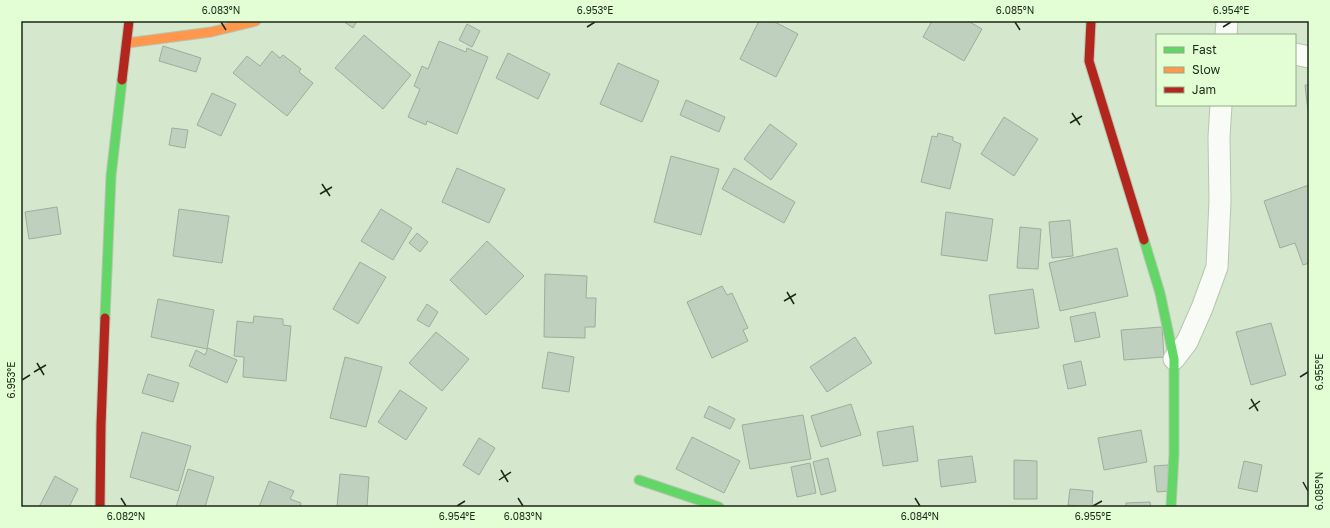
<svg xmlns="http://www.w3.org/2000/svg" width="1330" height="528" font-family="'Golos Text',sans-serif">
  <rect width="100%" height="100%" fill="#d5e7cc"/>
  <g fill="#bfd1be" stroke="#9cae9c">
    <polygon points="343,21 357,21 353,28"/>
    <polygon points="759,21 773,21 798,34 776,77 740,59"/>
    <polygon points="932,21 968,21 982,29 964,61 923,37"/>
    <polygon points="467,24 480,31 472,47 459,40"/>
    <polygon points="364,35 411,75 383,109 335,68"/>
    <polygon points="439,41 466,52 467,48 488,57 457,134 427,121 426,125 408,117 420,89 414,86 422,66 428,69"/>
    <polygon points="163,46 201,58 196,72 159,61"/>
    <polygon points="272,51 280,58 283,55 301,69 299,72 313,83 287,116 233,73 247,56 260,66"/>
    <polygon points="508,53 550,74 538,99 496,78"/>
    <polygon points="618,63 659,81 642,122 600,104"/>
    <polygon points="1305,85 1309,85 1309,120"/>
    <polygon points="212,93 236,104 221,136 197,125"/>
    <polygon points="686,100 725,117 719,132 680,115"/>
    <polygon points="1004,117 1038,139 1014,176 981,154"/>
    <polygon points="770,124 797,144 771,180 744,159"/>
    <polygon points="172,128 188,130 185,148 169,145"/>
    <polygon points="938,133 953,137 953,141 961,144 950,189 921,182 932,136 937,137"/>
    <polygon points="671,156 719,169 701,235 654,222"/>
    <polygon points="457,168 505,189 489,223 442,202"/>
    <polygon points="734,168 795,202 784,223 722,189"/>
    <polygon points="1309,185 1309,263 1303,265 1295,243 1280,248 1264,201"/>
    <polygon points="57,207 61,234 29,239 25,212"/>
    <polygon points="179,209 229,216 222,263 173,256"/>
    <polygon points="381,209 412,228 393,260 361,241"/>
    <polygon points="946,212 993,219 987,261 941,255"/>
    <polygon points="1070,220 1073,256 1052,258 1049,222"/>
    <polygon points="1020,227 1041,229 1038,269 1017,268"/>
    <polygon points="417,233 428,242 420,252 409,243"/>
    <polygon points="487,241 524,276 486,315 450,280"/>
    <polygon points="1117,248 1128,296 1060,311 1049,263"/>
    <polygon points="360,262 386,277 358,324 333,309"/>
    <polygon points="545,274 587,276 586,298 596,298 595,327 585,327 585,338 544,337"/>
    <polygon points="722,286 727,295 732,293 748,328 743,330 748,341 712,358 687,302"/>
    <polygon points="1033,289 1039,328 995,334 989,295"/>
    <polygon points="158,299 214,310 207,349 151,337"/>
    <polygon points="427,304 438,312 429,327 417,320"/>
    <polygon points="1095,312 1100,337 1075,342 1070,317"/>
    <polygon points="254,316 283,319 283,325 291,326 286,381 243,377 244,357 234,356 237,321 253,323"/>
    <polygon points="1271,323 1286,375 1251,385 1236,332"/>
    <polygon points="1162,327 1164,357 1124,360 1121,330"/>
    <polygon points="436,332 469,359 442,391 409,363"/>
    <polygon points="855,337 872,363 827,392 810,367"/>
    <polygon points="208,348 237,360 227,383 189,366 196,350 205,355"/>
    <polygon points="548,352 574,357 569,392 542,388"/>
    <polygon points="345,357 382,367 366,427 330,418"/>
    <polygon points="1081,361 1086,385 1068,389 1063,365"/>
    <polygon points="148,374 179,383 173,402 142,393"/>
    <polygon points="400,390 427,408 406,440 378,422"/>
    <polygon points="851,404 861,435 821,447 811,416"/>
    <polygon points="709,406 735,419 730,429 704,417"/>
    <polygon points="803,415 811,459 750,469 742,425"/>
    <polygon points="913,426 918,461 883,466 877,432"/>
    <polygon points="1141,430 1147,462 1104,470 1098,438"/>
    <polygon points="142,432 191,446 178,491 130,477"/>
    <polygon points="692,437 740,461 724,493 676,469"/>
    <polygon points="479,438 495,448 479,475 463,465"/>
    <polygon points="972,456 976,482 941,487 938,460"/>
    <polygon points="828,458 836,491 821,495 813,462"/>
    <polygon points="1014,460 1037,461 1037,499 1014,499"/>
    <polygon points="1244,461 1262,465 1257,492 1238,488"/>
    <polygon points="810,463 816,493 797,497 791,467"/>
    <polygon points="1168,465 1171,491 1157,492 1154,466"/>
    <polygon points="188,469 214,477 205,507 176,507"/>
    <polygon points="340,474 369,477 367,507 337,507"/>
    <polygon points="55,476 78,489 69,507 39,507"/>
    <polygon points="269,481 294,491 290,499 301,503 300,507 259,507"/>
    <polygon points="1070,489 1093,491 1092,507 1068,505"/>
    <polygon points="1150,502 1151,507 1126,507 1126,503"/>
  </g>
  <g fill="none" stroke-linecap="round" stroke-linejoin="round">
    <g stroke="#b8c5b1" stroke-width="23">
      <g id="street">
        <polyline points="1226,35 1227,21"/>
        <polyline points="1295,54 1309,57"/>
        <polyline points="1174,359 1187,342 1202,308 1217,267 1220,201 1219,137 1221,105"/>
      </g>
    </g>
    <g stroke="#b8c5b1" stroke-width="11">
      <g id="fast">
        <polyline points="1144,240 1160,293 1174,359 1174,454 1171,507"/>
        <polyline points="105,318 111,176 122,80"/>
        <polyline points="639,480 719,507"/>
      </g>
    </g>
    <g stroke="#b8c5b1" stroke-width="11">
      <polyline id="slow" points="127,43 211,32 256,21"/>
    </g>
    <g stroke="#b8c5b1" stroke-width="11">
      <g id="jam">
        <polyline points="1091,21 1089,61 1144,240"/>
        <polyline points="122,80 129,21"/>
        <polyline points="100,507 101,425 105,318"/>
      </g>
    </g>
    <use href="#street" stroke="#f9fbf7" stroke-width="21"/>
    <use href="#fast" stroke="#63d668" stroke-width="9"/>
    <use href="#slow" stroke="#ff974d" stroke-width="9"/>
    <use href="#jam" stroke="#b3261e" stroke-width="9"/>
  </g>
  <path fill="none" stroke="#1c2916" stroke-width="1.5" d="M 221,22 L 226,30M 1015,22 L 1020,30M 587,27 L 595,22M 1223,27 L 1231,22M 1072,113 L 1080,125M 1070,123 L 1082,116M 322,184 L 330,196M 320,194 L 332,187M 787,292 L 794,304M 784,301 L 796,294M 37,363 L 44,375M 34,372 L 46,365M 1300,377 L 1308,372M 22,380 L 30,375M 1251,399 L 1258,411M 1249,409 L 1260,401M 501,470 L 508,482M 499,480 L 511,472M 1303,482 L 1308,491M 121,498 L 126,506M 518,498 L 523,506M 915,498 L 920,506M 457,506 L 465,501M 1093,506 L 1102,501"/>
  <rect width="1330" height="528" fill="none" stroke="#e3fed5" stroke-width="44"/>
  <rect x="1156" y="34" width="140" height="72" fill="#e3fed5" stroke="#93a989"/>
  <rect x="1164" y="47" width="20" height="6" fill="#63d668" stroke="#93a989"/>
  <text x="1192" y="54" font-size="12" fill="#1c2916">Fast</text>
  <rect x="1164" y="67" width="20" height="6" fill="#ff974d" stroke="#93a989"/>
  <text x="1192" y="74" font-size="12" fill="#1c2916">Slow</text>
  <rect x="1164" y="87" width="20" height="6" fill="#b3261e" stroke="#93a989"/>
  <text x="1192" y="94" font-size="12" fill="#1c2916">Jam</text>
  <rect x="22" y="22" width="1286" height="484" fill="none" stroke="#1c2916" stroke-width="1.5"/>
  <g font-size="10" text-anchor="middle" fill="#1c2916">
    <text x="221" y="14">6.083°N</text>
    <text x="595" y="14">6.953°E</text>
    <text x="1015" y="14">6.085°N</text>
    <text x="1231" y="14">6.954°E</text>
    <text transform="translate(1319 372) rotate(-90)" y="4">6.955°E</text>
    <text transform="translate(11 380) rotate(-90)" y="4">6.953°E</text>
    <text transform="translate(1319 491) rotate(-90)" y="4">6.085°N</text>
    <text x="126" y="520">6.082°N</text>
    <text x="457" y="520">6.954°E</text>
    <text x="523" y="520">6.083°N</text>
    <text x="920" y="520">6.084°N</text>
    <text x="1093" y="520">6.955°E</text>
  </g>
</svg>
